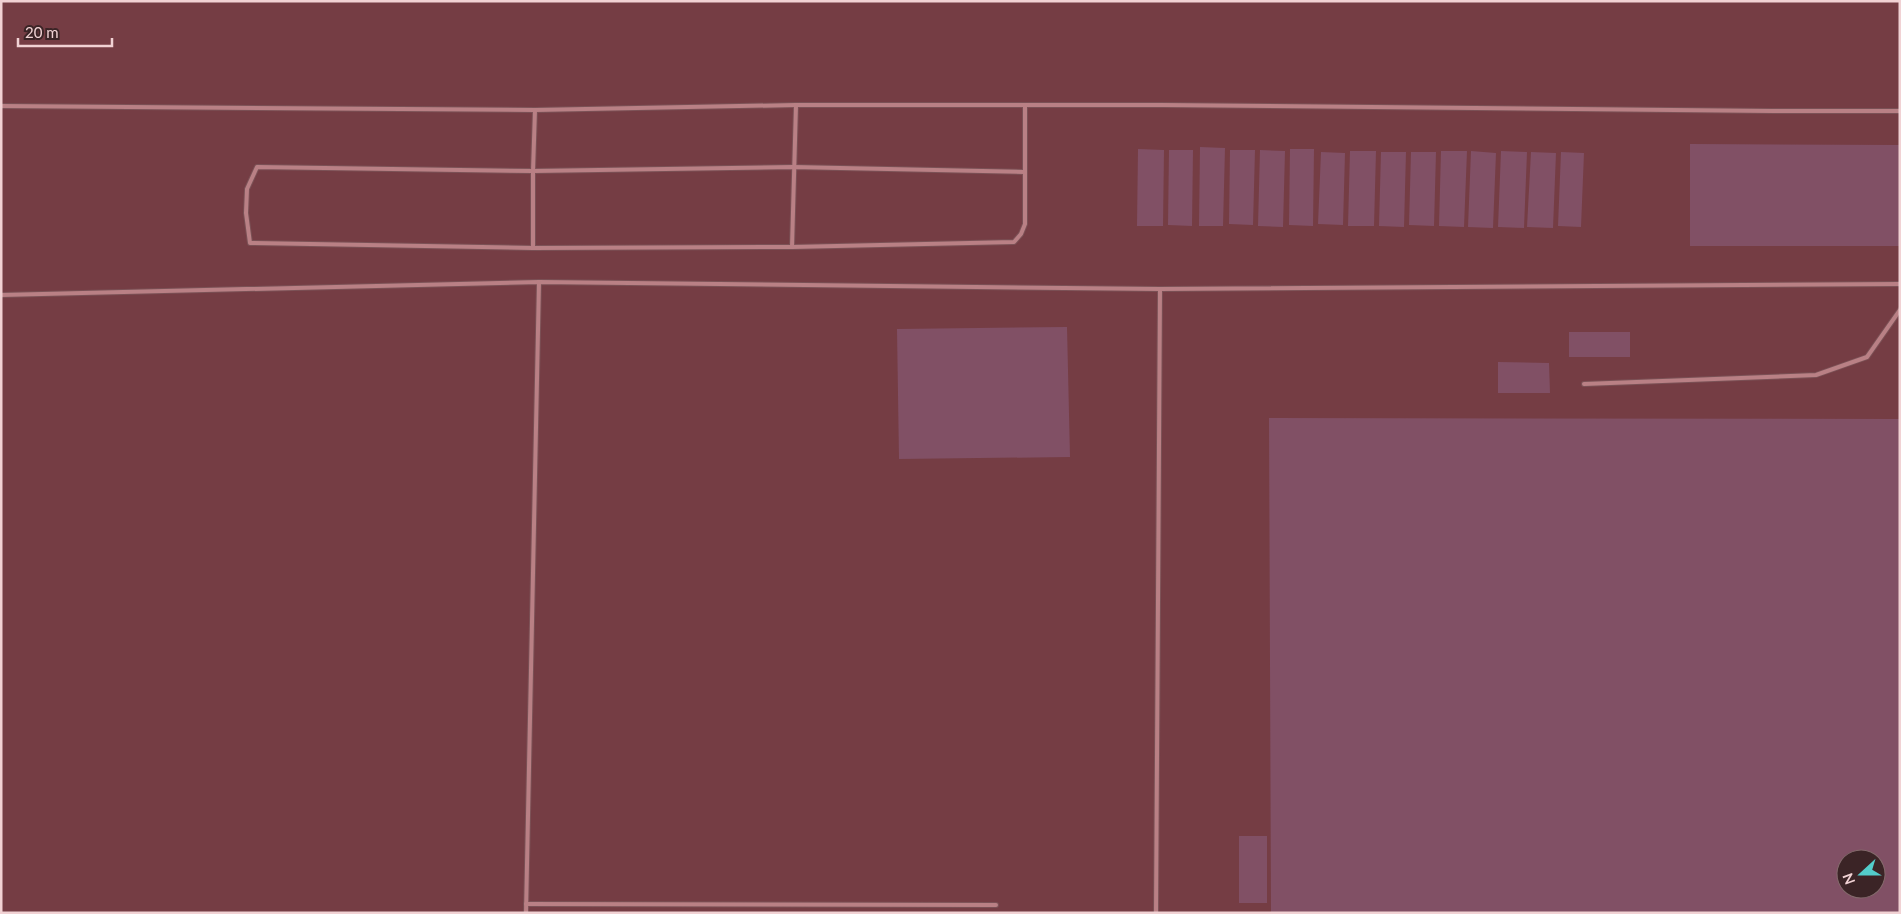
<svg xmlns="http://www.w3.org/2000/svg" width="1901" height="914" font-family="Lato,sans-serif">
  <rect width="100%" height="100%" fill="#653439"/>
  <path fill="#753d44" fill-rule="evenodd" d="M 1,1 L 1900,1 L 1900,913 L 1,913 ZM 1846,859 L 1876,859 L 1876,889 L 1846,889 Z"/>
  <g fill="#815065" fill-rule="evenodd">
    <polygon points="1690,144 1900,145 1900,246 1690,246"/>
    <polygon points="1200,147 1225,148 1223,226 1199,226"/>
    <polygon points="1138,149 1164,150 1163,226 1137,226"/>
    <polygon points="1290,149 1314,149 1313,226 1289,225"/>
    <polygon points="1169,150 1193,150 1192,226 1168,225"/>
    <polygon points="1230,150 1255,150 1253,225 1229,224"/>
    <polygon points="1260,150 1285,151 1283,227 1258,226"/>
    <polygon points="1350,151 1376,151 1374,226 1348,226"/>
    <polygon points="1441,151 1467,151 1464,227 1439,226"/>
    <polygon points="1471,151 1496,153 1493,228 1468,227"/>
    <polygon points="1501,151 1527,152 1524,228 1498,227"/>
    <polygon points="1321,152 1345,153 1343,225 1318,224"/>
    <polygon points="1381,152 1406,152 1404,227 1379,226"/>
    <polygon points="1411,152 1436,152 1434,226 1409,225"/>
    <polygon points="1531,152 1556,153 1553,228 1527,227"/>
    <polygon points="1561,152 1584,153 1581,227 1558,226"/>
    <polygon points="1067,327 1070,457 899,459 897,329"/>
    <rect x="1569" y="332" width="61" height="25"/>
    <polygon points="1498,362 1549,363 1550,393 1498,393"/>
    <path d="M 1269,418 L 1900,419 L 1900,913 L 1271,913 ZM 1846,859 L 1876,859 L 1876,889 L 1846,889 Z"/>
    <rect x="1239" y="836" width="28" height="67"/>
  </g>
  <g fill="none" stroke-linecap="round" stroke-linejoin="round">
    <g stroke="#7b5156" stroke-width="6">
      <g id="lane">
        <polyline points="1,106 535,110 796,105 1163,105 1772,111 1900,111"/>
        <polyline points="1024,172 793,167 533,171 257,167 247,189 246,213 250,243 533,248 792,247 1014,242 1021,234 1025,224 1025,105"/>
        <polyline points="792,247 796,105"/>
        <polyline points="533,248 533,171 535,110"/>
        <polyline points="1,295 539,282 1160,289 1900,284"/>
        <polyline points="1584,384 1816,375 1867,357 1900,310"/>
        <polyline points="526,904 996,905"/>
        <polyline points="526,913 539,282"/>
        <polyline points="1156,913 1160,289"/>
      </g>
    </g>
    <use href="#lane" stroke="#b98085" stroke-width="4"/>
  </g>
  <rect width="1901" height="914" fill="none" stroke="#f1d2d4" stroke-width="5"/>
  <g transform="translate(1861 874) rotate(249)"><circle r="24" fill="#3b2426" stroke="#846a6c"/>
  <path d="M0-4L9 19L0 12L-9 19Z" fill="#53cdcb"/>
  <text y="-8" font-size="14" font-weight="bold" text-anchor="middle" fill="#f1d2d4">N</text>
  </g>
  <path d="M18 38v8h94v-8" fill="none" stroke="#f1d2d4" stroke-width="2.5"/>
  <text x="25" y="38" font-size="15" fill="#f1d2d4" stroke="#3b2426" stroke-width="4" paint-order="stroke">20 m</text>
</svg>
